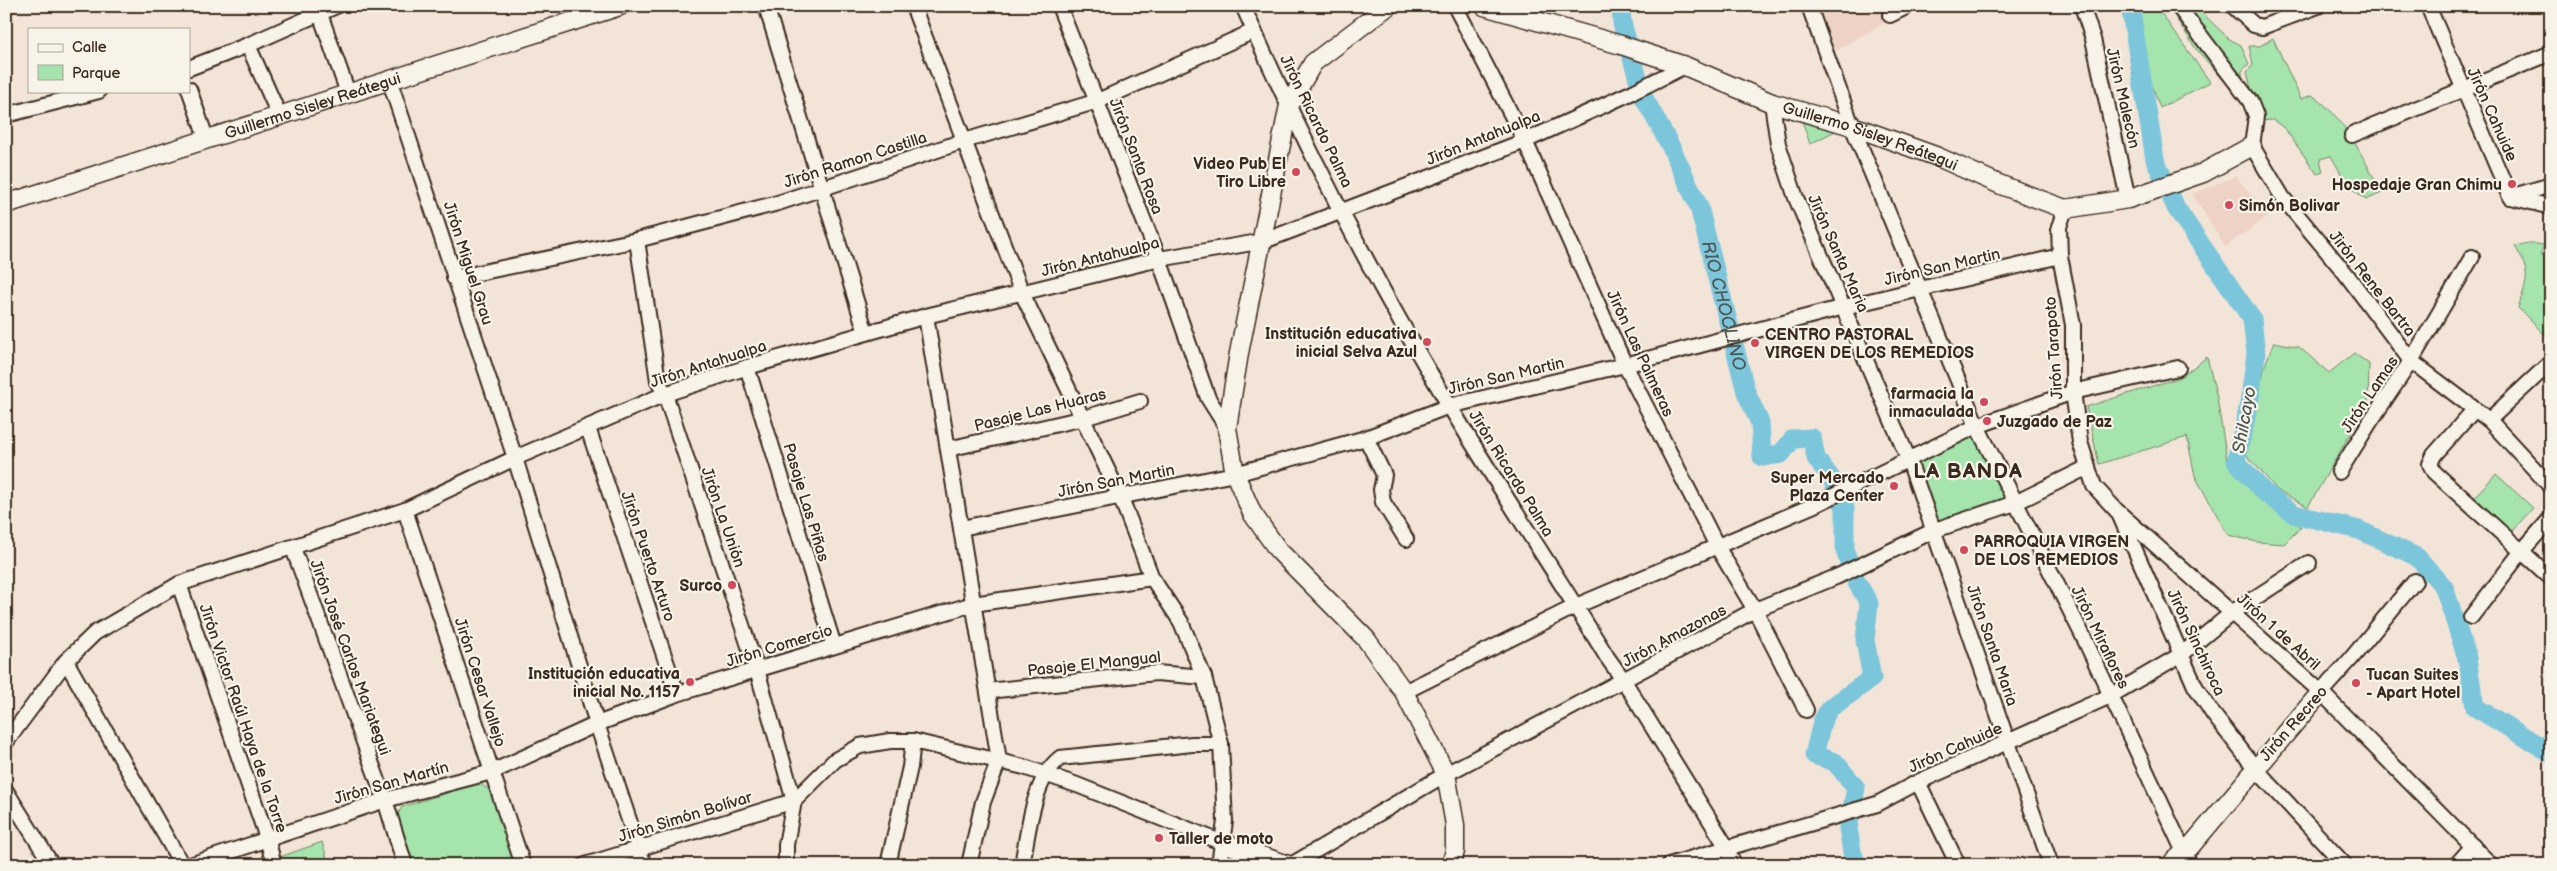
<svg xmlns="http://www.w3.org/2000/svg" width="2557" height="871" font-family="'Balsamiq Sans',sans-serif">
  <rect width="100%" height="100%" fill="#f3e4d8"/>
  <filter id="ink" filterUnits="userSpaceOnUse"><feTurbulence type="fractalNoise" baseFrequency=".02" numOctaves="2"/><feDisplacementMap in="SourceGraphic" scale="10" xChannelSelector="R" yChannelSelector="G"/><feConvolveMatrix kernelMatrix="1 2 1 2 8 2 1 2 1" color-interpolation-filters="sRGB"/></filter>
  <g filter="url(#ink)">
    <g fill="#eed2c5">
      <polygon points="1820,6 1914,6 1835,51"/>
      <polygon points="2236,176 2267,217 2225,247 2192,194"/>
    </g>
    <g fill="#a5e4ac" stroke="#708765">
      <polygon points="2137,6 2156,6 2210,82 2160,108 2148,74"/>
      <polygon points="2168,6 2195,6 2229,39 2241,45 2249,64 2242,71 2242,101 2196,49"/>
      <path d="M 2273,38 L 2301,99 L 2312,95 C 2346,118 2363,158 2382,193 L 2366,200 L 2347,184 L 2331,156 L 2320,159 L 2323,172 L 2317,174 L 2285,129 L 2273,120 L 2259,121 L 2247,72 L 2253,65 L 2249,46 L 2260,46 Z"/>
      <polygon points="1798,109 1845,126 1810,144"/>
      <path d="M 2528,243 L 2544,245 L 2540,255 L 2551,256 L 2551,341 L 2518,308 C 2528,277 2531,275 2515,246 Z"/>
      <polygon points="2274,342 2299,347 2329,373 2354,353 2369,364 2368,403 2308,507 2277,490 2245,453 2265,365"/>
      <polygon points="2207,357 2217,398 2227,460 2301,527 2284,544 2257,542 2228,535 2195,476 2187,437 2099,464 2086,407 2181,377"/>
      <polygon points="1975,431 2006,497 1938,526 1915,457"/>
      <polygon points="2496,474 2533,508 2511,532 2474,497"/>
      <polygon points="479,783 490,790 515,865 411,865 396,817 402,807"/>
      <polygon points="322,842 329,865 280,865 277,858"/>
    </g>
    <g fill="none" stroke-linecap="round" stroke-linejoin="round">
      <g stroke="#7cc6dc" stroke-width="19">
        <path id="s1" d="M 1621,6 L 1622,23 L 1643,96 L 1670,145 L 1699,207 L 1746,392 L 1760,423 L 1762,457 L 1781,454 L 1793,439 L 1812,438 L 1816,458 L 1833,481 L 1845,508 L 1845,551 L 1856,581 L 1869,603 L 1865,640 L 1872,678 L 1829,709 L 1822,722 L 1814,755 L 1835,762 L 1856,788 L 1848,828 L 1852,852 L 1857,865"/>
        <polyline points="2130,6 2155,159 2176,208 2252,319 2256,354 2250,399 2236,461 2264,492 2294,514 2359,530 2417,557 2444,587 2467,658 2475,707 2551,753"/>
      </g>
      <g stroke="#3b2a1e" stroke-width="18">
        <g id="minor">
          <polyline points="766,6 866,333"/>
          <polyline points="913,6 1022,293 1121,498 1152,578 1181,622 1204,677 1221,744 1225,821 1219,865"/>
          <polyline points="1059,6 1159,259 1208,398 1227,428"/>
          <path d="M 1243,6 C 1303,143 1372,277 1449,405 C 1500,490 1555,572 1607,657 L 1624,681 L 1726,846 L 1734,865"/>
          <polyline points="1455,6 1525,141 1625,365 1718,548 1755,610 1806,710"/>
          <polyline points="1809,6 1852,126 1977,426 2084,638 2190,865"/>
          <polyline points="2082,6 2093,39 2128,199"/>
          <polyline points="2178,6 2250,101 2256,116 2252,146 2283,198 2346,274 2411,361 2489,420 2551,487"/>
          <polyline points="2233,6 2254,25 2262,27 2318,6"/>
          <polyline points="2428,6 2510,197"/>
          <polyline points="320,14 348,93"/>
          <polyline points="1890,15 1908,6"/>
          <polyline points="248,45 279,115"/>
          <polyline points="189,68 248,45 336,6"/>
          <polyline points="389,79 515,458 597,724 644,865"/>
          <polyline points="189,89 206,138"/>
          <polyline points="1772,103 1778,144 1796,198 1908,458 2051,865"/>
          <polyline points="6,115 99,91"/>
          <polyline points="2352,135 2551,53"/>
          <polyline points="2510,197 2551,185"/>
          <polyline points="2511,197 2551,207"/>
          <polyline points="2065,209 2059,227 2060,256 2073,325 2073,392 2080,442 2094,486 2117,511 2321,692 2491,865"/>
          <polyline points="454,278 637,240 778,203 964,141 1098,101 1254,31"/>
          <polyline points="926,316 999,760 983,802 969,865"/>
          <polyline points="747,367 834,646"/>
          <polyline points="2474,410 2434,455 2430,464 2434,472 2551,578"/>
          <polyline points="2489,420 2551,362"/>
          <polyline points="588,428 677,694"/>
          <polyline points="1366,438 1384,475 1381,490 1383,502 1406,539"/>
          <polyline points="948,449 1084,418 1140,401"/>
          <polyline points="2339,472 2370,422 2411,361 2472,257"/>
          <polyline points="405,510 523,865"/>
          <polyline points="2120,516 2195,686 2213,714 2255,768 2345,865"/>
          <polyline points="961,528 1235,474 1366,438 1449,406 1625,365 1844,307 2060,256"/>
          <polyline points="293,548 385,800 405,865"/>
          <polyline points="179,584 267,838 274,865"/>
          <polyline points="2471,617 2522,551 2551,518"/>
          <polyline points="66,661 182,865"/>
          <polyline points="988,691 1156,673 1204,677"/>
          <polyline points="1404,692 1576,606 1819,503 1977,426 2073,392 2178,368"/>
          <polyline points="2321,692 2350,660 2415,581"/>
          <polyline points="6,742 66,661 95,633 179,584 405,510 515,458 665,394 751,366 926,316 1159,259 1264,241 1525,141 1633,92 1685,66"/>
          <polyline points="1918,782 1958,865"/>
          <polyline points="6,791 52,865"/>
          <polyline points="190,865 385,800 492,772 597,724 677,694 973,604 1152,578"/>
          <polyline points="585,865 794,801 757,670 665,394 658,381 637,240"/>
          <polyline points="786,865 786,845 794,801 835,760 860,746 890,741 913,741 1024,767 1077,785 1223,843"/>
          <polyline points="888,865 910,767 913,741"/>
          <path d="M 1022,865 C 1028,833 1033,779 1060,758 L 1192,744 L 1221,744"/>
          <polyline points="1291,865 1446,774 1755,610 1836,577 1935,530 2015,503 2088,467"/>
          <polyline points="1669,865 1877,804 1918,782 2110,696 2182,654 2233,612 2309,563"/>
          <polyline points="2456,865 2473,846"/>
        </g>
      </g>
      <g stroke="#3b2a1e" stroke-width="21">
        <g id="major">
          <polyline points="1388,6 1313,63 1289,105 1239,353 1227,428 1235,474 1252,513 1278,550 1366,639 1404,692 1446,774 1455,825 1455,851 1451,865"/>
          <path id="s2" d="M 1484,6 L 1621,45 L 1685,66 L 1772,103 L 1852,126 L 1938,157 L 2001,185 L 2065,209 L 2128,199 L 2203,173 L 2252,146"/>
          <path id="s3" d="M 6,204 L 620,6"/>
          <polyline points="1223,843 1288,865"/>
          <polyline points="2170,865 2190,847 2321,692"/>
        </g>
      </g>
      <use href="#minor" stroke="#f7f3e8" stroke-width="14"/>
      <use href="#major" stroke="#f7f3e8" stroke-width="18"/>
    </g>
  </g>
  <g fill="#d1495b" stroke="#f7f3e8" stroke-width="2">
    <circle cx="1296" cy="172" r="5"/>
    <circle cx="2512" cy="184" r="5"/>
    <circle cx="2229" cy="205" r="5"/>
    <circle cx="1427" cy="342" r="5"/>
    <circle cx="1755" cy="343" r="5"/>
    <circle cx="1984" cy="402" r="5"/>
    <circle cx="1987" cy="421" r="5"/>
    <circle cx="1894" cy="486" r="5"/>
    <circle cx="1964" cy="550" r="5"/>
    <circle cx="732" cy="585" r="5"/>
    <circle cx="690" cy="682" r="5"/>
    <circle cx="2356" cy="683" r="5"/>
    <circle cx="1159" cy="838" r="5"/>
  </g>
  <g text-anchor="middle" stroke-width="4.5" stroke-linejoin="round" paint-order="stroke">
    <g font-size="16" fill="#3b2a1e" stroke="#f7f3e8">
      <text transform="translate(2124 98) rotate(77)" y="6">Jirón Malecón</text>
      <text dy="6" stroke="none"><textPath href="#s3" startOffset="322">Guillermo Sisley Reátegui</textPath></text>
      <text transform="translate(2493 114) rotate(66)" y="6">Jirón Cahuide</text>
      <text transform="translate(1317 121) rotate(64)" y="6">Jirón Ricardo Palma</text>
      <text dy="6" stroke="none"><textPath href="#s2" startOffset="408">Guillermo Sisley Reátegui</textPath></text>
      <text transform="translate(1483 137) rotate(-22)" y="6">Jirón Antahualpa</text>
      <text transform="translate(1137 156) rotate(69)" y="6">Jirón Santa Rosa</text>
      <text transform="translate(855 159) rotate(-18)" y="6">Jirón Ramon Castilla</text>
      <text transform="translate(1839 253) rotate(66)" y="6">Jirón Santa Maria</text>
      <text transform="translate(1100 256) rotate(-14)" y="6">Jirón Antahualpa</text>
      <text transform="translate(469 263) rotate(72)" y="6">Jirón Miguel Grau</text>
      <text transform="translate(1942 266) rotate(-13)" y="6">Jirón San Martin</text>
      <text transform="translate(2373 283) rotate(52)" y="6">Jirón Rene Bartra</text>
      <text transform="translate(2053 348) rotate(-94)" y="6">Jirón Tarapoto</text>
      <text transform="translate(1641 353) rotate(65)" y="6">Jirón Las Palmeras</text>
      <text transform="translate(708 363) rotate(-18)" y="6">Jirón Antahualpa</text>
      <text transform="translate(1506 375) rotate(-13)" y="6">Jirón San Martin</text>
      <text transform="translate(2369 394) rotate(-56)" y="6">Jirón Lamas</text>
      <text transform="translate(1040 409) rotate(-14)" y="6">Pasaje Las Huaras</text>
      <text transform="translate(1512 473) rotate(58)" y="6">Jirón Ricardo Palma</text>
      <text transform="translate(1116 480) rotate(-11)" y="6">Jirón San Martin</text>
      <text transform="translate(807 502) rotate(73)" y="6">Pasaje Las Piñas</text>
      <text transform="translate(724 517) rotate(71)" y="6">Jirón La Unión</text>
      <text transform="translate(649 556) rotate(71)" y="6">Jirón Puerto Arturo</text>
      <text transform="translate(2279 631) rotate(42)" y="6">Jirón 1 de Abril</text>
      <text transform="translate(1674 635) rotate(-28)" y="6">Jirón Amazonas</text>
      <text transform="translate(2101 637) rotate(64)" y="6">Jirón Miraflores</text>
      <text transform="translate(2197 642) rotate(65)" y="6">Jirón Sinchiroca</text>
      <text transform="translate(779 645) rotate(-17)" y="6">Jirón Comercio</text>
      <text transform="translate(1993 645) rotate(71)" y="6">Jirón Santa Maria</text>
      <text transform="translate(351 657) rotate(70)" y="6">Jirón José Carlos Mariategui</text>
      <text transform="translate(1094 663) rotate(-6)" y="6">Pasaje El Mangual</text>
      <text transform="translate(481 682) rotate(72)" y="6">Jirón Cesar Vallejo</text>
      <text transform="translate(244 718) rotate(71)" y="6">Jirón Victor Raúl Haya de la Torre</text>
      <text transform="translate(2293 723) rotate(-49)" y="6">Jirón Recreo</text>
      <text transform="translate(1955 747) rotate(-24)" y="6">Jirón Cahuide</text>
      <text transform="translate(391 782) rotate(-16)" y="6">Jirón San Martín</text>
      <text transform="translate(685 816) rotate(-17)" y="6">Jirón Simón Bolívar</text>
    </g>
    <g font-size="16" font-weight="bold" fill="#3b2a1e" stroke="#f7f3e8" text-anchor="end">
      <text x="1286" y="169">Video Pub El<tspan x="1286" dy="18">Tiro Libre</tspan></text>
      <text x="2502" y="190">Hospedaje Gran Chimu</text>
      <text x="2239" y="211" text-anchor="start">Simón Bolivar</text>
      <text x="1417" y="339">Institución educativa<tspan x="1417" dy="18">inicial Selva Azul</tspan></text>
      <text x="1765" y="340" text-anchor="start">CENTRO PASTORAL<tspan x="1765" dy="18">VIRGEN DE LOS REMEDIOS</tspan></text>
      <text x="1974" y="399">farmacia la<tspan x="1974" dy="18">inmaculada</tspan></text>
      <text x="1997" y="427" text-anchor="start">Juzgado de Paz</text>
      <text x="1884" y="483">Super Mercado<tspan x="1884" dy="18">Plaza Center</tspan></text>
      <text x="1974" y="547" text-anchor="start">PARROQUIA VIRGEN<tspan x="1974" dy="18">DE LOS REMEDIOS</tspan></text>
      <text x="722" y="591">Surco</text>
      <text x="680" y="679">Institución educativa<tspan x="680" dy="18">inicial No. 1157</tspan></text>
      <text x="2366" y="680" text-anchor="start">Tucan Suites<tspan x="2366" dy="18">- Apart Hotel</tspan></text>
      <text x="1169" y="844" text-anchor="start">Taller de moto</text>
    </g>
    <g font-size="18" font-style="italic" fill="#4e5957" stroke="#f7f3e8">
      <text dy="6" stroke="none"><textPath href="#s1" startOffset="319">RIO CHOCLINO</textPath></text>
      <text transform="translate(2244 420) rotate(-80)" y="6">Shilcayo</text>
    </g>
    <g font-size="21" font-weight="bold" letter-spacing="1" fill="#3b2a1e" stroke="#f7f3e8">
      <text x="1968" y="478">LA BANDA</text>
    </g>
  </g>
  <rect width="2557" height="871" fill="none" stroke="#f7f3e8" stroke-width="25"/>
  <rect x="12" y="12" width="2532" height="846" fill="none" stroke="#3b2a1e" stroke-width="2" filter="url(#ink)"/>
  <rect x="28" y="28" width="162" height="65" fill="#f7f3e8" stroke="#aca397"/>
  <rect x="38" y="44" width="25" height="8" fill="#f7f3e8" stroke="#aca397"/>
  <text x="72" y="52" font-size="15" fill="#3b2a1e">Calle</text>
  <rect x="38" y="65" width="25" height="15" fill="#a5e4ac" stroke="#aca397"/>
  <text x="72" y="78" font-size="15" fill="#3b2a1e">Parque</text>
</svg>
